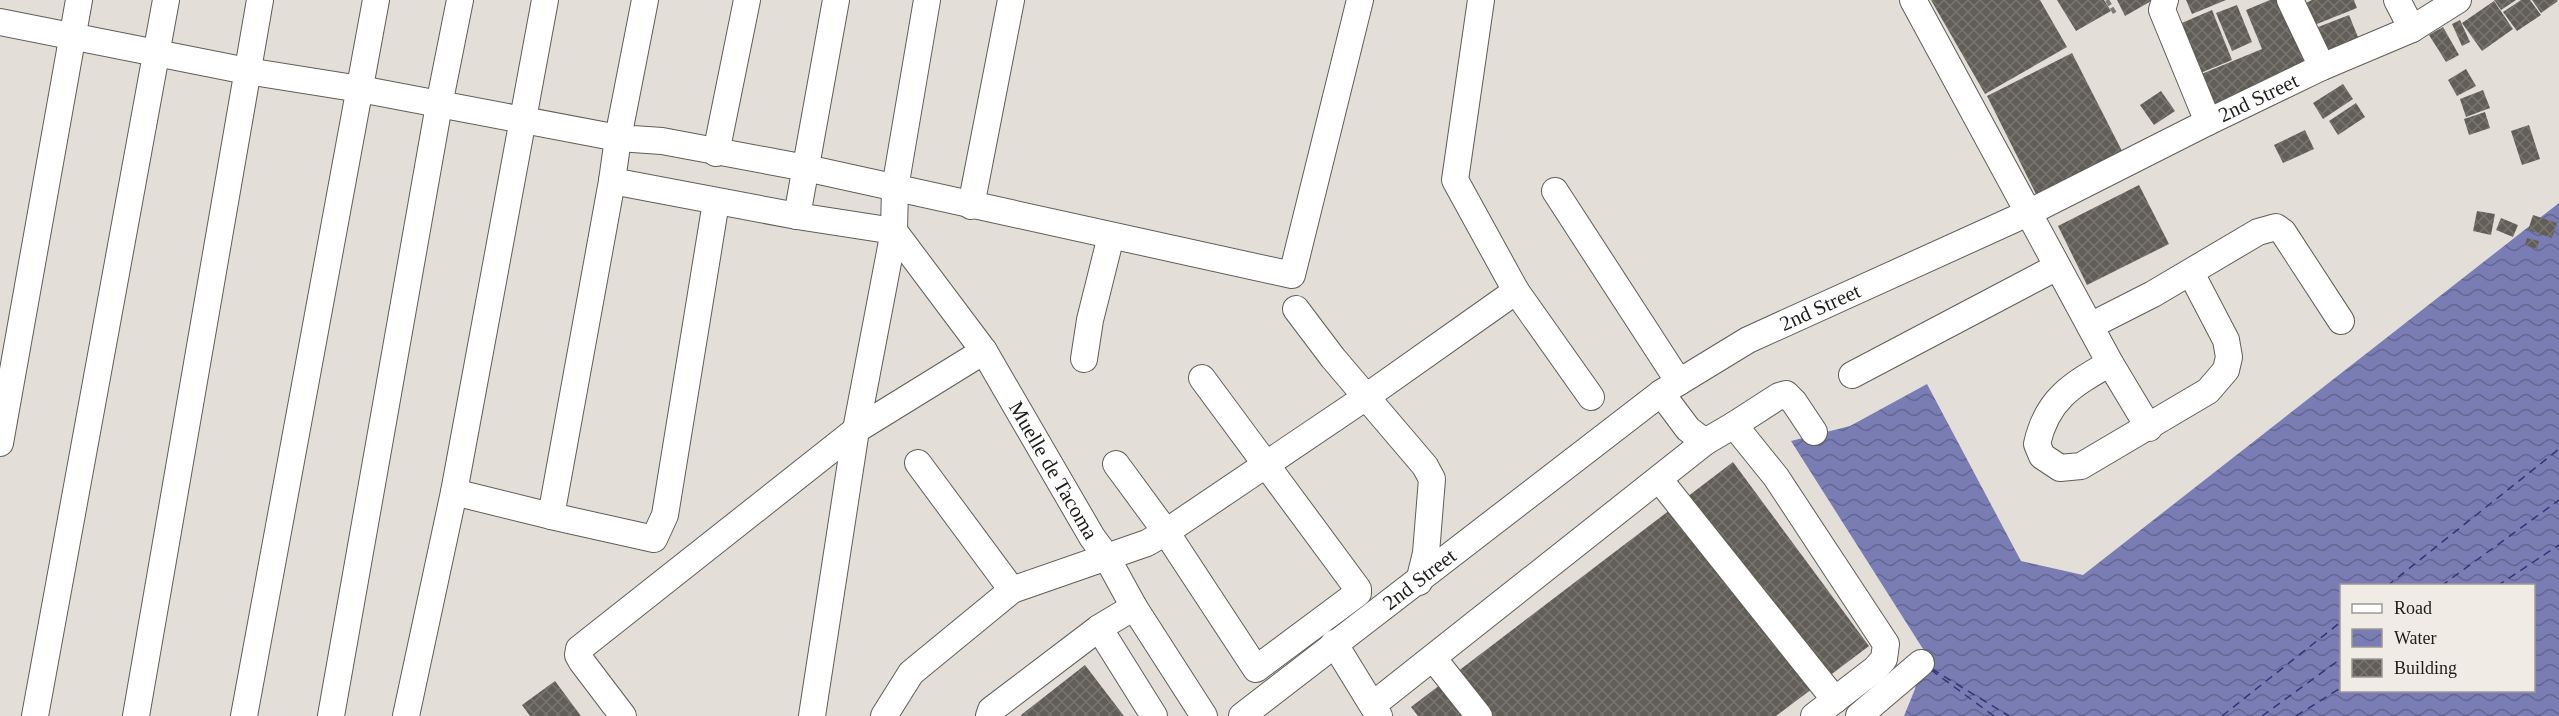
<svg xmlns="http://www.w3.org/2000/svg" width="2559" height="716" viewBox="0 0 2559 716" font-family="Georgia,serif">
  <defs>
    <pattern id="water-waves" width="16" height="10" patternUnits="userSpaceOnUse" patternTransform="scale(1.5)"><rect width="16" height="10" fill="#797db4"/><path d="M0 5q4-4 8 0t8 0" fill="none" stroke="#636692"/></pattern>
    <pattern id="building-cross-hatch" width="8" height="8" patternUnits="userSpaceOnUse" patternTransform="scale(1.5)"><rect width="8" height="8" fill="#615e57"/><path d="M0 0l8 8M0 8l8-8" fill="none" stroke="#787570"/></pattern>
  </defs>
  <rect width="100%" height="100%" fill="#e3dfd8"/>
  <path fill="url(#water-waves)" fill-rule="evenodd" d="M 2559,203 L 2559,716 L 1904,716 L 1915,689 L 1923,649 L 1791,441 L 1850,426 L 1927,384 L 2021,561 L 2083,575 ZM 2342,586 L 2534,586 L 2534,690 L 2342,690 Z"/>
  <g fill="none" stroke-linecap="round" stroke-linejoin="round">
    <path stroke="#343377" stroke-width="1.5" stroke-dasharray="8 6" stroke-linecap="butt" d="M 2387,586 L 2559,449
      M 2441,586 L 2559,500
      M 2497,586 L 2559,545
      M 1932,669 L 2009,716
      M 1931,670 L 1994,716
      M 2222,716 L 2342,621
      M 2262,716 L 2342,658
      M 2296,716 L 2342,687"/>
  </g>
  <path fill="url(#building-cross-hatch)" d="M 1931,0 L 2040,0 L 2067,47 L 1985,94 Z
    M 2057,0 L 2104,0 L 2111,11 L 2076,31 Z
    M 2117,0 L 2153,0 L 2125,16 Z
    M 2186,0 L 2226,0 L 2192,14 Z
    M 2270,0 L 2285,0 L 2311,63 L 2211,106 L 2199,75 L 2262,49 L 2246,10 Z
    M 2312,0 L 2354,0 L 2357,8 L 2312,26 L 2304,4 Z
    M 2494,0 L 2516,0 L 2501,10 Z
    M 2521,0 L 2530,0 L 2541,15 L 2517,31 L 2503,12 Z
    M 2532,0 L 2557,0 L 2558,1 L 2541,13 Z
    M 2494,1 L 2513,29 L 2482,51 L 2462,23 Z
    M 2237,5 L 2252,42 L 2232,51 L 2216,13 Z
    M 2212,10 L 2232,60 L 2198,74 L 2177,25 Z
    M 2349,15 L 2360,42 L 2324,56 L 2313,29 Z
    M 2460,20 L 2470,42 L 2462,46 L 2452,24 Z
    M 2443,27 L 2459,55 L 2446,62 L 2429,35 Z
    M 2072,53 L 2122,151 L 2036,194 L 1987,96 Z
    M 2466,69 L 2476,86 L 2457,96 L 2448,80 Z
    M 2343,84 L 2353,99 L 2323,119 L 2313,103 Z
    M 2483,90 L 2490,108 L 2466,117 L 2460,99 Z
    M 2161,91 L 2175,111 L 2154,125 L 2140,105 Z
    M 2356,103 L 2365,117 L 2338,135 L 2329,121 Z
    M 2485,112 L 2490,128 L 2469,135 L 2464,119 Z
    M 2529,125 L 2540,159 L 2522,165 L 2511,131 Z
    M 2305,130 L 2314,149 L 2283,163 L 2274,145 Z
    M 2139,185 L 2169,244 L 2087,285 L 2058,226 Z
    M 2477,211 L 2495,214 L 2491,235 L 2473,231 Z
    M 2533,215 L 2557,223 L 2552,238 L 2528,230 Z
    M 2501,218 L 2518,225 L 2513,237 L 2496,230 Z
    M 2527,238 L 2539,241 L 2537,249 L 2525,245 Z
    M 1733,462 L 1869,646 L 1776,716 L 1418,716 L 1411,707 Z
    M 1085,665 L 1124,716 L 1022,716 L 1021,715 Z
    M 555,681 L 581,716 L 530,716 L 522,705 Z"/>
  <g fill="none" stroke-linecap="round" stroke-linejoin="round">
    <g stroke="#615d57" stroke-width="28">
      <g id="minor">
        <path d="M 645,0 L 618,138 L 662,141 L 806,168 L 1292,275 L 1360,0"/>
        <path d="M 1913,0 L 2110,363 C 2072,385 2047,399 2037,444 L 2042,456 L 2060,468 L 2081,466 L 2208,391 L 2226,370 L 2229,357 L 2226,340 L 2191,273"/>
        <path d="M 2165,0 L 2162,10 L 2208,122"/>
        <path d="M 2290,0 L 2322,67"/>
        <path d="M 2397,0 L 2412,29"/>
        <path d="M 0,22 L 247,71 L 360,89 L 618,138 L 612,181 L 797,216 L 894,231"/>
        <path d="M 716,153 L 747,0"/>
        <path d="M 1555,191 L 1679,382"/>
        <path d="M 971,206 L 1011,0"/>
        <path d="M 797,216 L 836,0"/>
        <path id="s1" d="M 894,231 L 984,351 L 1092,537 L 1106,556 L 1134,607 L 1204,716"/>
        <path d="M 1516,291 L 1591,397"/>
        <path d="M 1296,309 L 1333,358 L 1425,466 L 1432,479 L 1426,553 L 1419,582"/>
        <path d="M 2090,326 L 2153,294 L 2258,232 L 2276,227 L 2283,232 L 2341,321"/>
        <path d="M 1084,359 L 1090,320 L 1111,236"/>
        <path d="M 2110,363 L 2149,428"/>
        <path d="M 1852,375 L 2057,267"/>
        <path d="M 1661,393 L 1688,429 L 1705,442 L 1734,425 L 1776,477 L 1886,644 L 1884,659 L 1875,669 L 1814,716"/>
        <path d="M 1734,425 L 1779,396 L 1786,394 L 1794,402 L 1814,432"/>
        <path d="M 0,443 L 79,0"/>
        <path d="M 918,463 L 1012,590"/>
        <path d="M 1116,464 L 1166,532 L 1256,669 L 1358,593 L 1358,589 L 1202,378"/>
        <path d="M 1659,479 L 1835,700"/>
        <path d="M 454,492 L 551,516 L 612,181"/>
        <path d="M 551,516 L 654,539 L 665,515 L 716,202"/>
        <path d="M 1099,628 L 1154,716"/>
        <path d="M 1334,643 L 1379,716"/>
        <path d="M 1433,658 L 1479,716"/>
        <path d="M 1374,704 L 1705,442"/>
        <path d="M 35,716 L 166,0"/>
        <path d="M 136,716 L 260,0"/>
        <path d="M 244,716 L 376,0"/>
        <path d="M 331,716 L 439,105 L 460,0"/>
        <path d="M 406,716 L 454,492 L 545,0"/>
        <path d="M 623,716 L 582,662 L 578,655 L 579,649 L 856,430 L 984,351"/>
        <path d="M 812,716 L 856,430 L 894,231 L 895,188 L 927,0"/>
        <path d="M 884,716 L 911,673 L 1012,590 L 1147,543 L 1166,532 L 1366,397 L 1516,291 L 1455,180 L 1481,0"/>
        <path d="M 989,716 L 991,710 L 1099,628 L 1134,607"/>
        <path id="s2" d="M 1242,716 L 1661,393 L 1748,340 L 2028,213 L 2208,122 L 2322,67 L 2412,29 L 2458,0"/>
        <path d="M 1859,716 L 1921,663"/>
      </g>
    </g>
    <path stroke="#7d7b76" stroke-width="4" stroke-dasharray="6 3" stroke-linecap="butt" d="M 2107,0 L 2116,15"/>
    <use href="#minor" stroke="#fff" stroke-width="26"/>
  </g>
  <g text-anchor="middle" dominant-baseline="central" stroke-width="6" stroke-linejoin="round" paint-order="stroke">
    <g font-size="21" fill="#1e1d1a" stroke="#f0ece5">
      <text stroke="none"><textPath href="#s2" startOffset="1196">2nd Street</textPath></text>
      <text stroke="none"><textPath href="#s2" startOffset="710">2nd Street</textPath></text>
      <text stroke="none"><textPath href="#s1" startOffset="288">Muelle de Tacoma</textPath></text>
      <text stroke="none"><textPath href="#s2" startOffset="224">2nd Street</textPath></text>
    </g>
  </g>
  <rect x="2340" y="584" width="195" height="108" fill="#f0ece5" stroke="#9c9994" stroke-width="1.5"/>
  <rect x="2352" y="604" width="30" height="9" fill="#ffffff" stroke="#9c9994" stroke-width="1.5"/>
  <text x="2394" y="614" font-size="18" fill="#1e1d1a">Road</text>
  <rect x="2352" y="629" width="30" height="18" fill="url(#water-waves)" stroke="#9c9994" stroke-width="1.5"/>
  <text x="2394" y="644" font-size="18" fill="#1e1d1a">Water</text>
  <rect x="2352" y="659" width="30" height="18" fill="url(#building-cross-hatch)" stroke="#9c9994" stroke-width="1.5"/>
  <text x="2394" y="674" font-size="18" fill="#1e1d1a">Building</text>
</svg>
